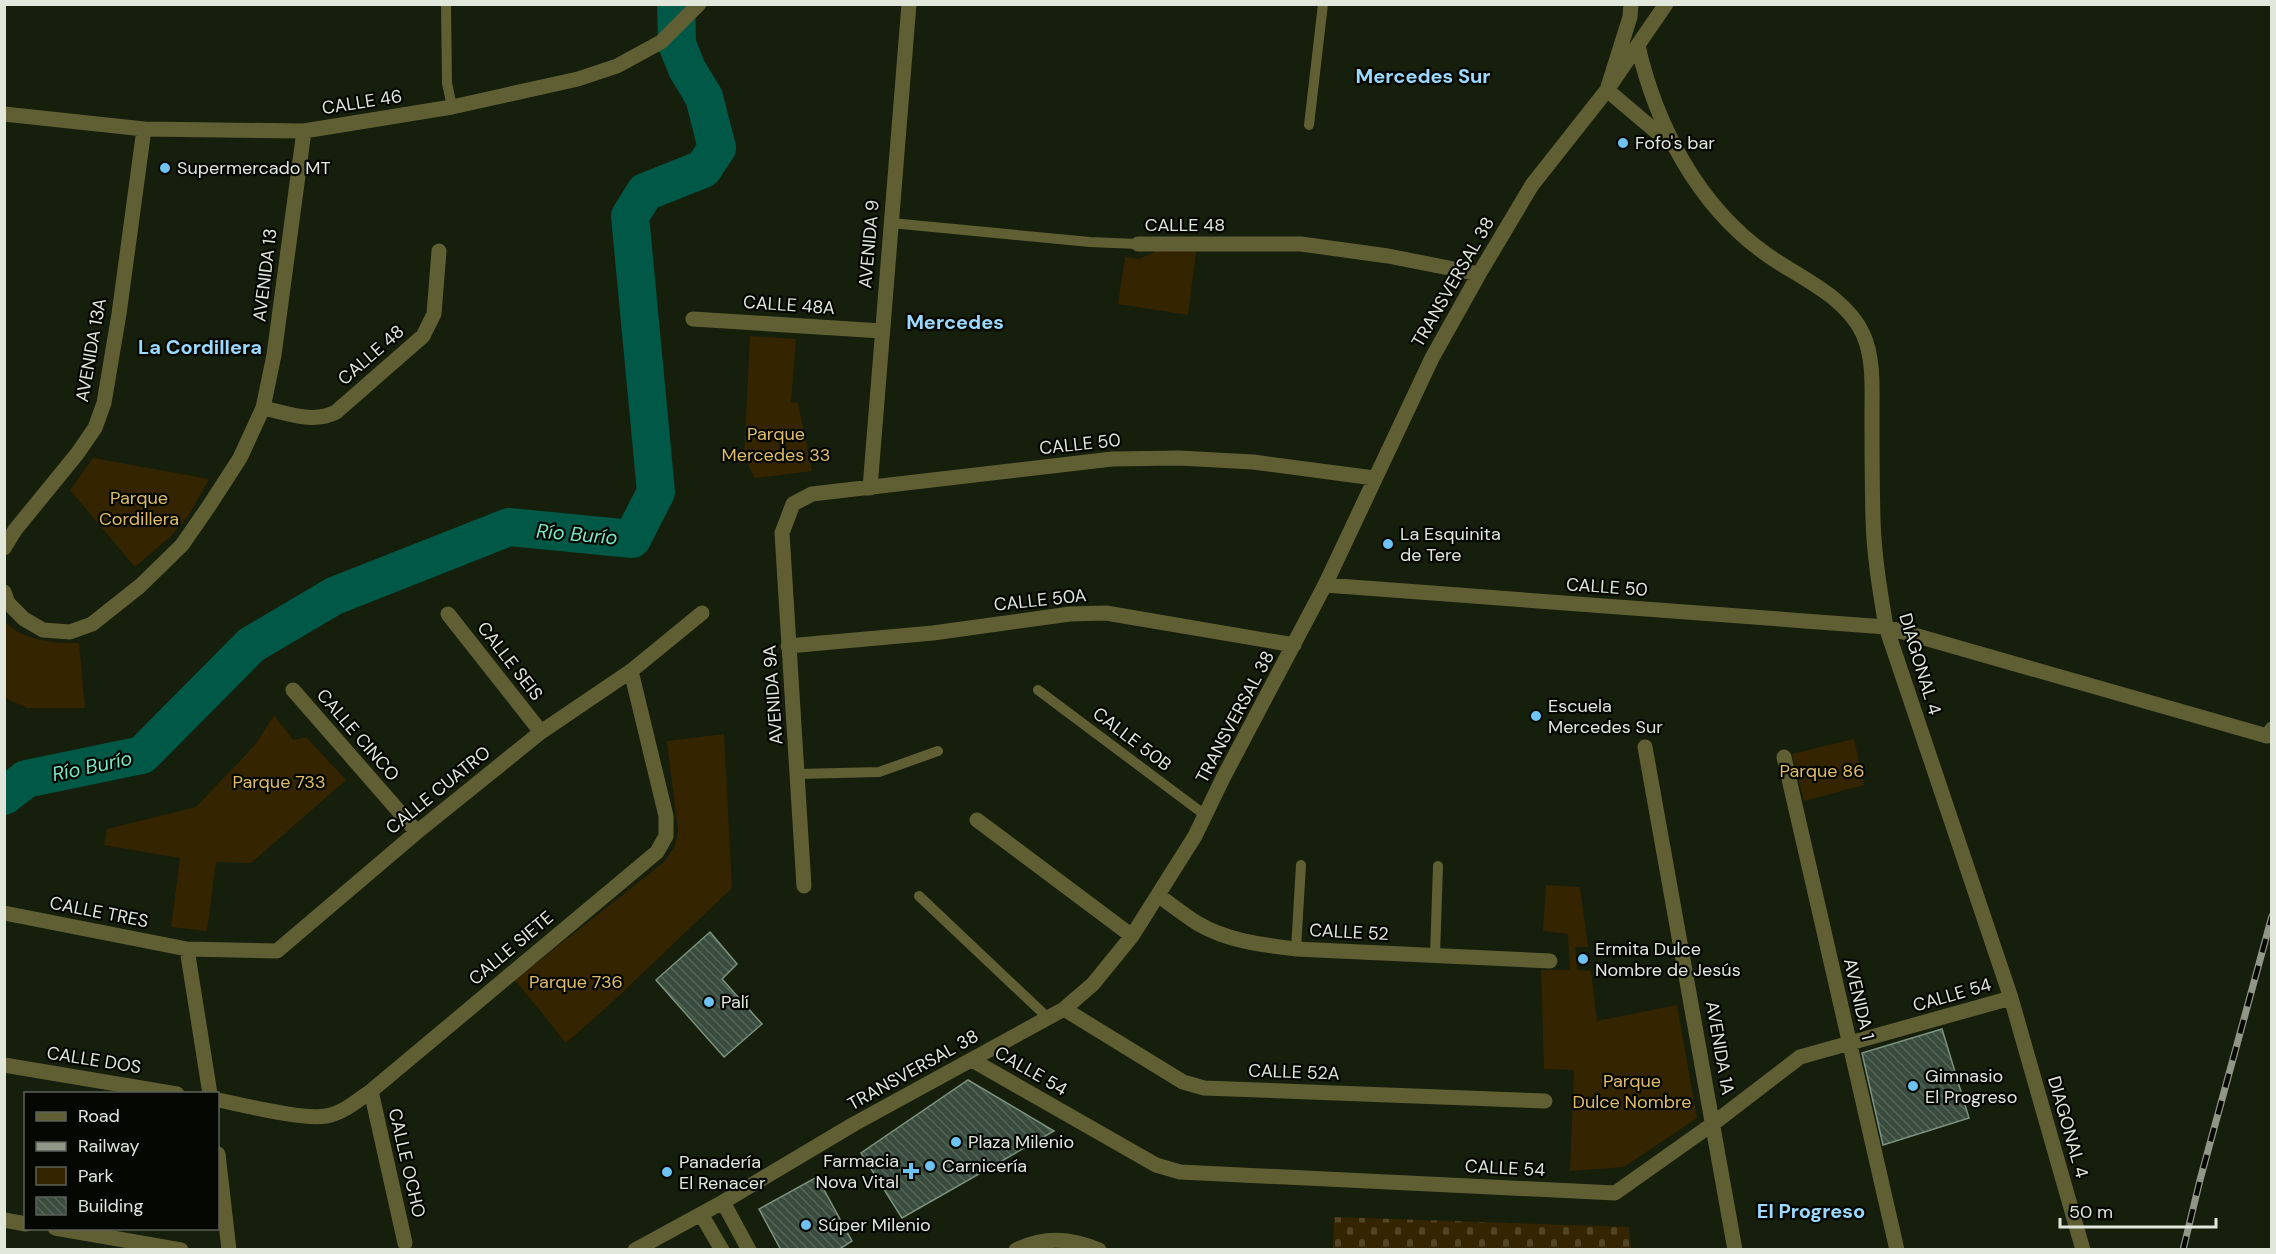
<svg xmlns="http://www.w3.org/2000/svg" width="2276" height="1254" viewBox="0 0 2276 1254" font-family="'DM Sans',sans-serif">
  <defs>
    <pattern id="cemetery-stones" width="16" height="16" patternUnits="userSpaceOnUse" patternTransform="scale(1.5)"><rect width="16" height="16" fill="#342500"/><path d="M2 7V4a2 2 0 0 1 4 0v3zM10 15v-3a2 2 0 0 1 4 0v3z" fill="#514525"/></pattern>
    <pattern id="building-back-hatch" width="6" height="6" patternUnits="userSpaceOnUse" patternTransform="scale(1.5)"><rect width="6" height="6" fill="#394c3d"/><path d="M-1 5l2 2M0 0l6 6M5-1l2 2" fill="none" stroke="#556658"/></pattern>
  </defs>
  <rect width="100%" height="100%" fill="#161e0c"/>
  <path fill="url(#cemetery-stones)" d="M 1334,1217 L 1629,1227 L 1631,1249 L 1333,1249 Z"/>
  <path fill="#342500" d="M 1172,244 L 1197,244 L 1188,315 L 1118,304 L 1125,257 L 1139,259 Z
    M 750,336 L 796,339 L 791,402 L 798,403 L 812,471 L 755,478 L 744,457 Z
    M 93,458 L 209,479 L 189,515 L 171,536 L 135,567 L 70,490 Z
    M 4,621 C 23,641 54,643 79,643 L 85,708 L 27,708 L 5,698 Z
    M 274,715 L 293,740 L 306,737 L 346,780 L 251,863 L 216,862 L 207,931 L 171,927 L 180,858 L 104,845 L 107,829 L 196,807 L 255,745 Z
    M 724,734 L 732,888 L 608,1006 L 566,1043 L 515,980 L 664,862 L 675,846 L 678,831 L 667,741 Z
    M 1854,739 L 1864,785 L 1804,801 L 1792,754 Z
    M 1546,885 L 1580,887 L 1588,947 L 1575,947 L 1577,970 L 1591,971 L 1597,1021 L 1677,1005 L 1697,1118 L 1624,1167 L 1570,1171 L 1574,1070 L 1544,1069 L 1541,970 L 1570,970 L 1568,934 L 1543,931 Z"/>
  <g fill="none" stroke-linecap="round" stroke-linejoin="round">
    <path stroke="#005846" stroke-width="38" d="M 4,796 L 26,779 L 142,755 L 251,645 L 334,596 L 509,527 L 632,539 L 656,492 L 630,216 L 645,192 L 703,169 L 717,148 L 704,97 L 687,69 L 677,44 L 676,4"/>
  </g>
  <path fill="url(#building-back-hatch)" stroke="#7d9281" stroke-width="1.5" d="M 710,932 L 737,964 L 722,979 L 762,1024 L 724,1057 L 656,980 Z
    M 1942,1029 L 1969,1118 L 1883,1145 L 1862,1053 Z
    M 968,1080 L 1054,1131 L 902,1218 L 861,1153 Z
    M 817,1177 L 852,1241 L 838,1250 L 781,1250 L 759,1209 Z"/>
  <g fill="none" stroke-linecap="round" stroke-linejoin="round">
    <path stroke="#605f34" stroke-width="10" d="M 446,4 L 447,83 L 452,107
      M 1309,125 L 1323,4
      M 891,223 L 1090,242 L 1138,244
      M 1038,690 L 1205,815
      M 798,774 L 879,772 L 938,751
      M 919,896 L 1048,1018
      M 1296,949 L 1301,865
      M 1435,955 L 1438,866"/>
    <path stroke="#605f34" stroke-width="15" d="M 1631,4 L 1630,17 L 1607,90 L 1672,145
      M 1638,46 C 1656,125 1698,206 1766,254 C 1798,277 1846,296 1863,334 C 1874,358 1872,389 1872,414 C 1872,449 1872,484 1873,519 C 1874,556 1880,591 1886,627 L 2011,998 L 2083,1250
      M 4,114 L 144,129 L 304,131 L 452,107 L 578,79 L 617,66 L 661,42 L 699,4
      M 1138,244 L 1301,244 L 1388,256 L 1479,274
      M 693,319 L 882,331
      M 263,408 C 288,413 313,424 336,412 L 423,336 L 434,314 L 439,251
      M 870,488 L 909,4
      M 4,548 L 15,530 L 77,454 L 95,428 L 104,403 L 119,314 L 144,129
      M 1325,585 L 1886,627 L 2267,736 L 2272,729
      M 4,592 L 8,603 L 24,619 L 43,630 L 70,632 L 92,624 L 140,586 L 182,545 L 209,506 L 240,458 L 263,408 L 274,355 L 304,131
      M 448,614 L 541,732
      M 788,646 L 933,633 L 1070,614 L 1106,613 L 1294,645
      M 293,690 L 417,832
      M 1645,747 L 1735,1250
      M 1784,757 L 1897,1250
      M 977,820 L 1132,936
      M 804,886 L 782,533 L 793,504 L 812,494 L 1112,459 L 1179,458 L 1253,462 L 1374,478
      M 1159,896 C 1172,905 1184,915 1197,923 C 1227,941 1262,945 1296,949 L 1550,961
      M 4,913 L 187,949 L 277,951 L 417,832 L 541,732 L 631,671 L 702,613
      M 187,949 L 210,1094
      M 1064,1009 L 1183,1082 L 1204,1088 L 1545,1101
      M 972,1060 L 1156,1165 L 1180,1172 L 1615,1193 L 1714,1123 L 1800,1057 L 2011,998
      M 4,1065 L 177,1094
      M 371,1091 L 405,1243
      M 218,1100 C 243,1105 303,1120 326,1116 C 343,1113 357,1101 371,1091 L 657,852 L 666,836 L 666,816 L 631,671
      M 218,1154 L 229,1250
      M 723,1202 L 749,1250
      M 701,1214 L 722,1250
      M 4,1220 L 26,1224
      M 55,1228 L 181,1250
      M 635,1250 L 723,1202 L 854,1124 L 1064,1009 L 1093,984 L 1132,936 L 1195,836 L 1223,778 L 1325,585 L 1432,358 L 1479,274 L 1532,185 L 1607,90 L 1666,4
      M 1016,1250 C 1045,1236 1070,1238 1099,1250"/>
    <g stroke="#909688" stroke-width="7">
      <path id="rail" d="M 2183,1250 L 2200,1180 L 2272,916"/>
    </g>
    <use href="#rail" stroke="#040702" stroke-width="4.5" stroke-dasharray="14" stroke-linecap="butt"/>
  </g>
  <g fill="#6fc2f4" stroke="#040702" stroke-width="2">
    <circle cx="1623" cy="143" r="6"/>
    <circle cx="165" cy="168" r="6"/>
    <circle cx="1388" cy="544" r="6"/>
    <circle cx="1536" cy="716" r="6"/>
    <circle cx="1583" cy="959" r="6"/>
    <circle cx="709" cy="1002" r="6"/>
    <circle cx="1913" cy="1086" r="6"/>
    <circle cx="956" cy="1142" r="6"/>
    <circle cx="930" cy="1166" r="6"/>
    <path d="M908 1162h6v6h6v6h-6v6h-6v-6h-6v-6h6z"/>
    <circle cx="667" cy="1172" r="6"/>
    <circle cx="806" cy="1225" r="6"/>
  </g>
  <g text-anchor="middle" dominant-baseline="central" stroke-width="4.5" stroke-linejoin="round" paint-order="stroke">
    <g font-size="18" fill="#e1e7db" stroke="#040702">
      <text transform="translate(362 102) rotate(-9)">CALLE 46</text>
      <text x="1185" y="225">CALLE 48</text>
      <text transform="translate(869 244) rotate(-85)">AVENIDA 9</text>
      <text transform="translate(265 275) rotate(-83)">AVENIDA 13</text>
      <text transform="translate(1453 282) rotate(-60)">TRANSVERSAL 38</text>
      <text transform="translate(789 305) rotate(4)">CALLE 48A</text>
      <text transform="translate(91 350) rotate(-80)">AVENIDA 13A</text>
      <text transform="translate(371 355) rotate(-41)">CALLE 48</text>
      <text transform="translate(1080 444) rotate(-6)">CALLE 50</text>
      <text transform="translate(1607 587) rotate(4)">CALLE 50</text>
      <text transform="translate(1040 600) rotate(-6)">CALLE 50A</text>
      <text transform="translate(510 661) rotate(52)">CALLE SEIS</text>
      <text transform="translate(1920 664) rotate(73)">DIAGONAL 4</text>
      <text transform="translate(773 695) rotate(-94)">AVENIDA 9A</text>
      <text transform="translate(1235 717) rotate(-62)">TRANSVERSAL 38</text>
      <text transform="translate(358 735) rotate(49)">CALLE CINCO</text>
      <text transform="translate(1132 739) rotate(37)">CALLE 50B</text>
      <text transform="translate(438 790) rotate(-39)">CALLE CUATRO</text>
      <text transform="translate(99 912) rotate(11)">CALLE TRES</text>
      <text transform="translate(1349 932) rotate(3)">CALLE 52</text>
      <text transform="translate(511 948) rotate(-40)">CALLE SIETE</text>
      <text transform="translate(1952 995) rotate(-16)">CALLE 54</text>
      <text transform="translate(1859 999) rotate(77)">AVENIDA 1</text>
      <text transform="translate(1720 1048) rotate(80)">AVENIDA 1A</text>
      <text transform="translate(94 1060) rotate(9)">CALLE DOS</text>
      <text transform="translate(913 1070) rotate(-29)">TRANSVERSAL 38</text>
      <text transform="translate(1031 1071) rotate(30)">CALLE 54</text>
      <text transform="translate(1294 1072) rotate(2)">CALLE 52A</text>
      <text transform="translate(2068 1127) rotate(74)">DIAGONAL 4</text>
      <text transform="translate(407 1163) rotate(77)">CALLE OCHO</text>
      <text transform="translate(1505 1168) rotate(3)">CALLE 54</text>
    </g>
    <g font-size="18" fill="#e1e7db" stroke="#040702" text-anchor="start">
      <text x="1635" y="143">Fofo's bar</text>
      <text x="177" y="168">Supermercado MT</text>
      <text x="1400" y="534">La Esquinita<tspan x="1400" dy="21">de Tere</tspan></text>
      <text x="1548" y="706">Escuela<tspan x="1548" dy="21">Mercedes Sur</tspan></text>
      <text x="1595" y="949">Ermita Dulce<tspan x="1595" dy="21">Nombre de Jesús</tspan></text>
      <text x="721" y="1002">Palí</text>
      <text x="1925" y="1076">Gimnasio<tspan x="1925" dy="21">El Progreso</tspan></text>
      <text x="968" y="1142">Plaza Milenio</text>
      <text x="899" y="1161" text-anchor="end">Farmacia<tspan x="899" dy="21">Nova Vital</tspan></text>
      <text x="679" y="1162">Panadería<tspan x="679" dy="21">El Renacer</tspan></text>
      <text x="942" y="1166">Carnicería</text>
      <text x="818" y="1225">Súper Milenio</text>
    </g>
    <g font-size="18" fill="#e0bc6a" stroke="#040702">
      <text x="776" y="434">Parque<tspan x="776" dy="21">Mercedes 33</tspan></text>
      <text x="139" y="498">Parque<tspan x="139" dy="21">Cordillera</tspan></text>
      <text x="1822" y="771">Parque 86</text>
      <text x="279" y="782">Parque 733</text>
      <text x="576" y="982">Parque 736</text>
      <text x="1632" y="1081">Parque<tspan x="1632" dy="21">Dulce Nombre</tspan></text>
    </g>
    <g font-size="20" font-weight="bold" fill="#9dd9fe" stroke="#040702">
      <text x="1423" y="76">Mercedes Sur</text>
      <text x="955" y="322">Mercedes</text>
      <text x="200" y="347">La Cordillera</text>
      <text x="1811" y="1211">El Progreso</text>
    </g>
    <g font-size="20" font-style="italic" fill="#7be6c7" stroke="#040702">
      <text transform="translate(577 534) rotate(5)">Río Burío</text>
      <text transform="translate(92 766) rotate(-12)">Río Burío</text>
    </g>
  </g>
  <rect width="2276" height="1254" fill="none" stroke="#e1e7db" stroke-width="12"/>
  <rect x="24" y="1092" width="195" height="138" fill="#040702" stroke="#5c6159" stroke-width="1.5"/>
  <rect x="36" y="1112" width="30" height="9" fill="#605f34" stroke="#5c6159" stroke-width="1.5"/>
  <text x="78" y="1122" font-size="18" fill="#e1e7db">Road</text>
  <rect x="36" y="1142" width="30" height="9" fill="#909688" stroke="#5c6159" stroke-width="1.5"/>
  <text x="78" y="1152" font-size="18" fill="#e1e7db">Railway</text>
  <rect x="36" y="1167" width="30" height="18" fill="#342500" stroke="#5c6159" stroke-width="1.5"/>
  <text x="78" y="1182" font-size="18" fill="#e1e7db">Park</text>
  <rect x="36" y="1197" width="30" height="18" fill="url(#building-back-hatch)" stroke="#5c6159" stroke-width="1.5"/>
  <text x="78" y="1212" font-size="18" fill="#e1e7db">Building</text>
  <path d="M2060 1218v9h156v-9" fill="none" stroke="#e1e7db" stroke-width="3"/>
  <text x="2069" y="1218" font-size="18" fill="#e1e7db" stroke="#040702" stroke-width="4.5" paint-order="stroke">50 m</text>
</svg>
